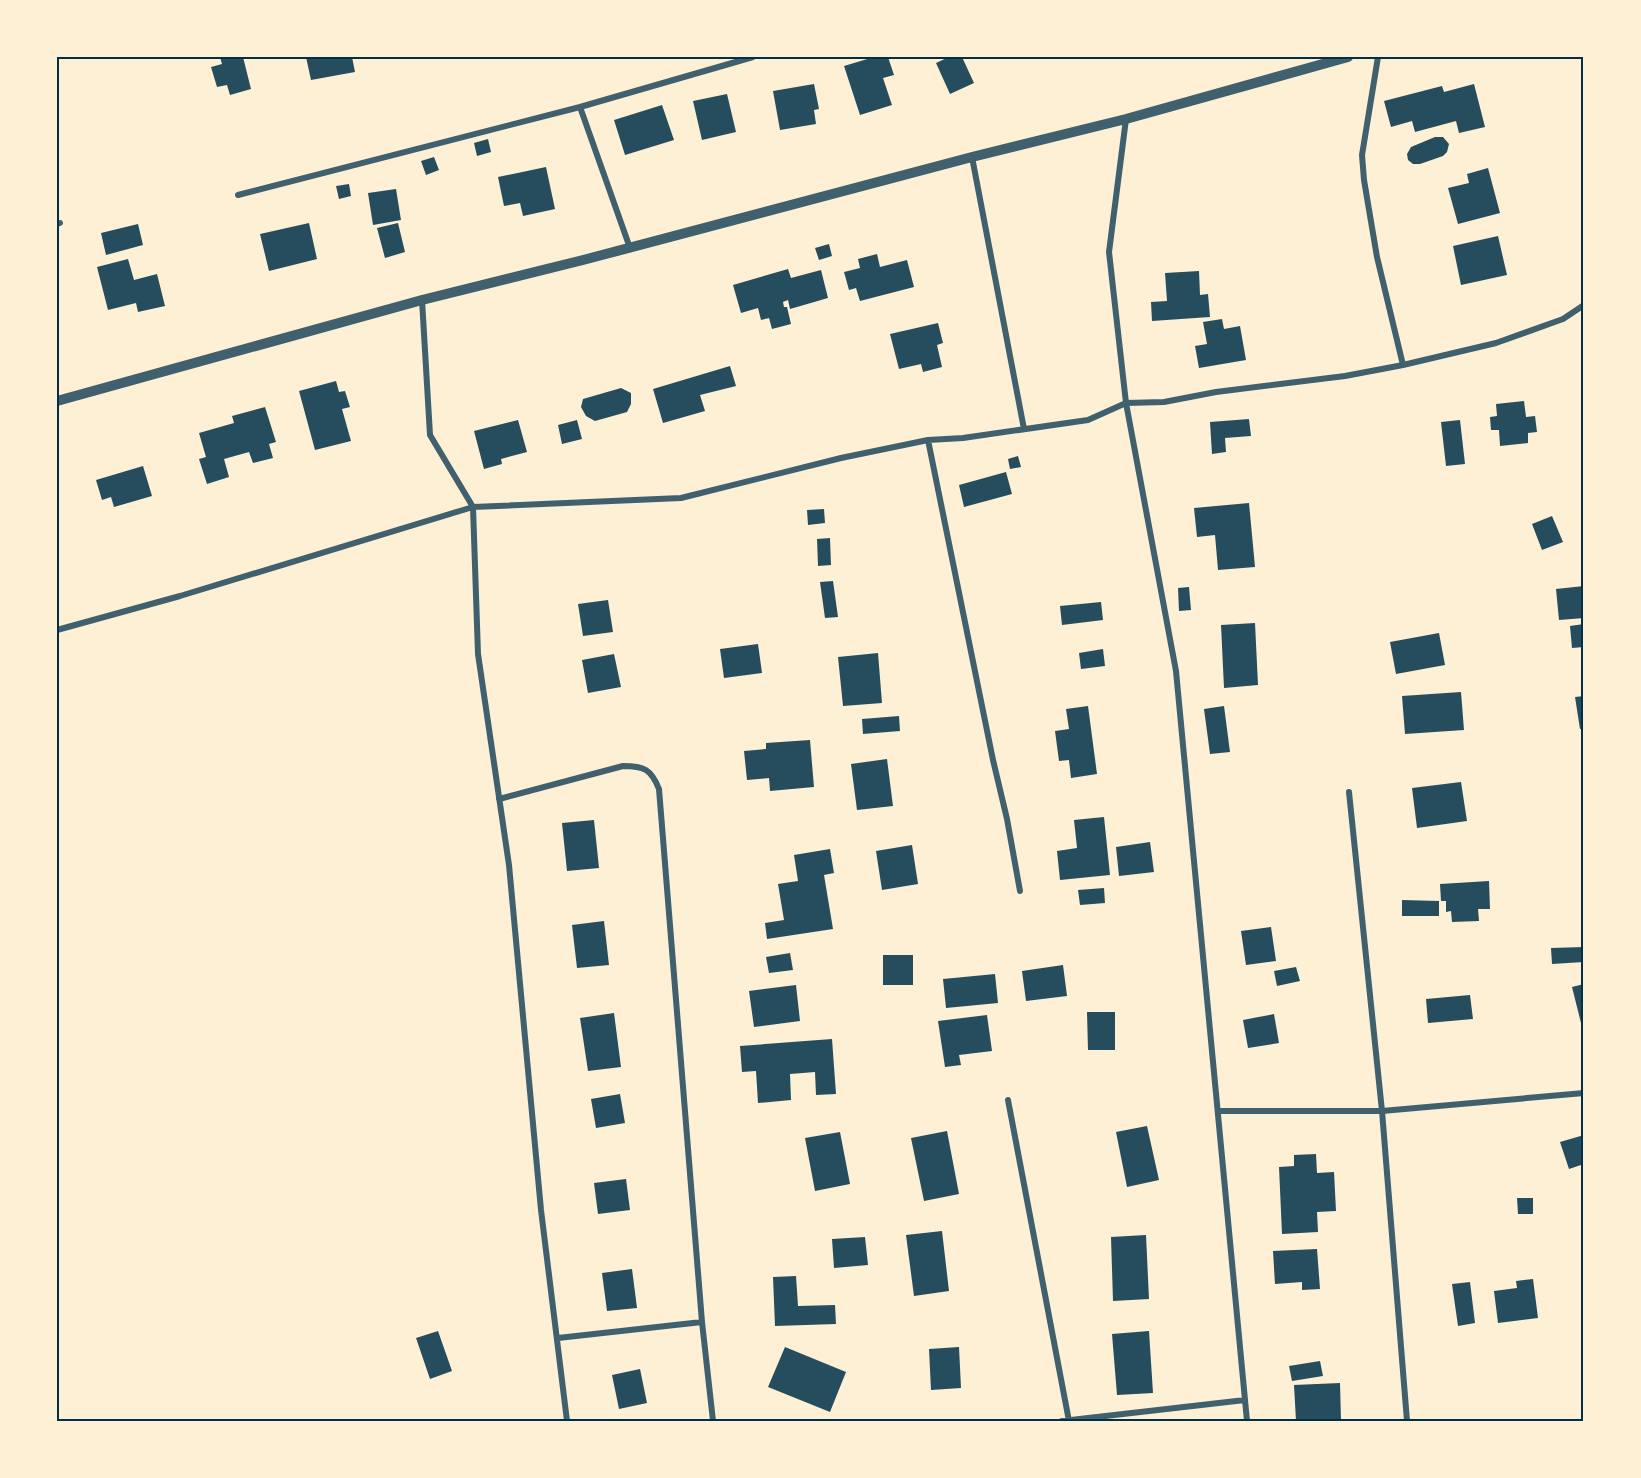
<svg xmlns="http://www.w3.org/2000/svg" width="1641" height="1478" viewBox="0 0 1641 1478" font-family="'Space Grotesk',sans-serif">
  <rect width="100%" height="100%" fill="#fdf0d5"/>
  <path fill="#264d5e" d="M 220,57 L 243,57 L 251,89 L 230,95 L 227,85 L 217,87 L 211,67 L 222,64 Z
    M 306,57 L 352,57 L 355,72 L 311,80 Z
    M 874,57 L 888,57 L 894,75 L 883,78 L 892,105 L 860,115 L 844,66 Z
    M 949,57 L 962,57 L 974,83 L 950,94 L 936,63 Z
    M 814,84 L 819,109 L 814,110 L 816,124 L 780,130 L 773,91 Z
    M 1474,84 L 1485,127 L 1459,133 L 1456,121 L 1415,132 L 1412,121 L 1391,127 L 1384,101 L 1442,86 L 1444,92 Z
    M 727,94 L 736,132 L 702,140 L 693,101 Z
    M 662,105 L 674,140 L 625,155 L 614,120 Z
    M 1435,137 L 1443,137 L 1449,144 L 1447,152 L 1443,156 L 1420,164 L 1413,164 L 1408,160 L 1407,154 L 1411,147 Z
    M 488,139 L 491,152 L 477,156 L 474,143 Z
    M 434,157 L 439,170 L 426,175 L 421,161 Z
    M 546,167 L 555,209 L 523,216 L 520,203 L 504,206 L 498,177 Z
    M 1488,168 L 1500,213 L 1458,224 L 1448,188 L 1469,183 L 1467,174 Z
    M 349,184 L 351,196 L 339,199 L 336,186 Z
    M 396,189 L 401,220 L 373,225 L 368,193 Z
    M 309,223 L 317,259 L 269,271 L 260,234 Z
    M 398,223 L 405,252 L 385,258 L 377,228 Z
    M 138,224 L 143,245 L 106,255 L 101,233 Z
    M 1498,236 L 1507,275 L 1461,285 L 1453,246 Z
    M 829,244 L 832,256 L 819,260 L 815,248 Z
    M 877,254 L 880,267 L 907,260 L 914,287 L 860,301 L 856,288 L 849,290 L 844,272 L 860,268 L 858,259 Z
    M 128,259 L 134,280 L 157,274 L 165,306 L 138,312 L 136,303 L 108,310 L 97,267 Z
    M 788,269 L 791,278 L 821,270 L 828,298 L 790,309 L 788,300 L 783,302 L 784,307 L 787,307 L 791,324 L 772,329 L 769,318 L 761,320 L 758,308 L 741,313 L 733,285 Z
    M 1199,271 L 1200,295 L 1208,294 L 1210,317 L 1152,321 L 1151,302 L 1167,301 L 1165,273 Z
    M 1222,319 L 1224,329 L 1240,326 L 1246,360 L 1199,368 L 1195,346 L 1207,344 L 1203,322 Z
    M 938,323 L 943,343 L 937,345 L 942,367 L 923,372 L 921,364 L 899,369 L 890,334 Z
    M 730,366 L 736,386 L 700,395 L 705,411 L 663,423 L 653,389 Z
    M 336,381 L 339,392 L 345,391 L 350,407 L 342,409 L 351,441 L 315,450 L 299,391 Z
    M 621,388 L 631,393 L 631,404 L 627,412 L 595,421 L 586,416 L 581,407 L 583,399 Z
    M 1524,401 L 1526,417 L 1535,416 L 1537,432 L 1528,433 L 1528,443 L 1500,446 L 1499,430 L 1491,430 L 1490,417 L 1497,416 L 1496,404 Z
    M 265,407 L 276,442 L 269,444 L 273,458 L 253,463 L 249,452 L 224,459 L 229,477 L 207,484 L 199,459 L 206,457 L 199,433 L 234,423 L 232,416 Z
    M 1249,419 L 1251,436 L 1225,438 L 1226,452 L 1212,454 L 1210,422 Z
    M 518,420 L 527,452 L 501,459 L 502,464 L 484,469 L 474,431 Z
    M 577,420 L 582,439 L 562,444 L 558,425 Z
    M 1460,420 L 1465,464 L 1446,466 L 1441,422 Z
    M 1018,456 L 1021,467 L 1010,469 L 1008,459 Z
    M 143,466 L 152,496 L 114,507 L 111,497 L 102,500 L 96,480 Z
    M 1006,472 L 1012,494 L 964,507 L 959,485 Z
    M 1249,503 L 1255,567 L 1218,570 L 1215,535 L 1197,537 L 1194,508 Z
    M 824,509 L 825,523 L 808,525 L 807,510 Z
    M 1552,516 L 1563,542 L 1542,550 L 1532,524 Z
    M 830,538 L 831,565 L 818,566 L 817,539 Z
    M 833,581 L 838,617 L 825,618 L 820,582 Z
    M 1584,586 L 1584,618 L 1559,620 L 1556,589 Z
    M 1189,587 L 1191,610 L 1179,611 L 1178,588 Z
    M 608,600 L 613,632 L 583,636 L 578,604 Z
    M 1101,602 L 1103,620 L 1062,625 L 1060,606 Z
    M 1255,623 L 1258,685 L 1224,688 L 1221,625 Z
    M 1584,624 L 1584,647 L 1572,648 L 1570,626 Z
    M 1439,633 L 1445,665 L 1396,674 L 1390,642 Z
    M 758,644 L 762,673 L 724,678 L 720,649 Z
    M 1103,649 L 1105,666 L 1081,669 L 1079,653 Z
    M 878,653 L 882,703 L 843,706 L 838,657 Z
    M 614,654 L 621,687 L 588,693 L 582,660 Z
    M 1461,692 L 1464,730 L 1405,734 L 1402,696 Z
    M 1584,696 L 1584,729 L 1580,729 L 1575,697 Z
    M 1088,706 L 1097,774 L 1071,778 L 1069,760 L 1059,761 L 1055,731 L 1069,729 L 1066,709 Z
    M 1224,706 L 1230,752 L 1210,754 L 1204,709 Z
    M 899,716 L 900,731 L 863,734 L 862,719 Z
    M 810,740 L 814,787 L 770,791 L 769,778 L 747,780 L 744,751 L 766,749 L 766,743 Z
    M 887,759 L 893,806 L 857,810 L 851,764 Z
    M 1461,782 L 1467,821 L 1417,828 L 1412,788 Z
    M 1104,817 L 1110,875 L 1060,880 L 1057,851 L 1077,848 L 1074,820 Z
    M 594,820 L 599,868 L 567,871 L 562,823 Z
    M 1150,842 L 1154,872 L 1119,876 L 1116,847 Z
    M 912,845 L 918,884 L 882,890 L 876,851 Z
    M 830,849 L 834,873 L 824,875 L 833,929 L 767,939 L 765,923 L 784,920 L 778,884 L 798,881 L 794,855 Z
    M 1489,881 L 1490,909 L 1478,909 L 1479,921 L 1452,922 L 1451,911 L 1446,912 L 1446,901 L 1441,901 L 1440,884 Z
    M 1104,888 L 1105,903 L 1080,905 L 1078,890 Z
    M 1402,900 L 1439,901 L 1439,916 L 1402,916 Z
    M 604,921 L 609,965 L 577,968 L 572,925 Z
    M 1271,927 L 1276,961 L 1246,965 L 1241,931 Z
    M 1584,947 L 1584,962 L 1552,964 L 1551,948 Z
    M 790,953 L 793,970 L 769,973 L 766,957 Z
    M 883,955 L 913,955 L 913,985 L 883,985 Z
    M 1063,965 L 1067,996 L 1026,1001 L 1022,971 Z
    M 1296,967 L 1300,981 L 1277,986 L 1274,971 Z
    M 995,974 L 998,1003 L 946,1008 L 943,979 Z
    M 1584,984 L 1584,1031 L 1583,1031 L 1572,987 Z
    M 796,985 L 800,1021 L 754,1027 L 749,991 Z
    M 1470,995 L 1473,1019 L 1428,1023 L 1426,999 Z
    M 1087,1012 L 1115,1012 L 1115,1050 L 1088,1050 Z
    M 614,1013 L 621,1067 L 588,1071 L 580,1018 Z
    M 1274,1014 L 1279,1043 L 1248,1048 L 1243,1020 Z
    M 987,1015 L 992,1051 L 959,1055 L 961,1065 L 945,1067 L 938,1021 Z
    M 832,1039 L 836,1094 L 816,1095 L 815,1072 L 790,1074 L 791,1100 L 758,1103 L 756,1071 L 742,1072 L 740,1046 Z
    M 620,1094 L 625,1123 L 596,1128 L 591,1099 Z
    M 1147,1126 L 1159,1180 L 1127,1187 L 1116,1132 Z
    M 947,1131 L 959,1194 L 924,1201 L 911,1138 Z
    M 840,1132 L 850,1184 L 815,1191 L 805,1138 Z
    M 1584,1135 L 1584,1164 L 1569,1169 L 1560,1142 Z
    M 1316,1154 L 1317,1173 L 1334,1172 L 1336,1211 L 1317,1212 L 1318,1232 L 1282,1234 L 1279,1167 L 1294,1166 L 1294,1155 Z
    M 626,1179 L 630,1210 L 598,1214 L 594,1183 Z
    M 1517,1198 L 1533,1198 L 1533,1214 L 1518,1214 Z
    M 942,1231 L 949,1291 L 914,1296 L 906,1235 Z
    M 1146,1235 L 1149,1299 L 1113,1301 L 1111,1237 Z
    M 865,1237 L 868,1265 L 834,1268 L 832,1239 Z
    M 1317,1249 L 1320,1289 L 1302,1290 L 1302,1282 L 1275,1284 L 1273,1251 Z
    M 632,1269 L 637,1308 L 607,1311 L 602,1273 Z
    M 796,1276 L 798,1306 L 835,1305 L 836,1324 L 775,1326 L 773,1277 Z
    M 1533,1279 L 1538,1318 L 1498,1323 L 1494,1291 L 1517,1288 L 1516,1281 Z
    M 1470,1282 L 1475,1323 L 1458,1326 L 1452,1284 Z
    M 438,1331 L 452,1371 L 430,1379 L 416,1338 Z
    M 1149,1331 L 1153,1393 L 1117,1395 L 1112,1334 Z
    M 785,1347 L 846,1372 L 830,1412 L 768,1387 Z
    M 959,1347 L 961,1388 L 931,1390 L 929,1349 Z
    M 1320,1361 L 1323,1376 L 1292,1381 L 1289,1366 Z
    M 640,1369 L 647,1403 L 619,1409 L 612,1375 Z
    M 1340,1383 L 1341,1421 L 1296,1421 L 1294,1385 Z"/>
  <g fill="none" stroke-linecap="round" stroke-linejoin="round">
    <path stroke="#3f606c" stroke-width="6" d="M 1378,57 L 1362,155 L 1364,180 L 1377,257 L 1403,365
      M 580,107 L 630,248
      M 1126,119 L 1109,252 L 1126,403 L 1176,671 L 1247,1421
      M 972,157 L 1024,429
      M 238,195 L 580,107 L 753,57
      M 57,224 L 60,223
      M 422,300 L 430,435 L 473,507 L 478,654 L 509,865 L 541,1210 L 567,1421
      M 928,440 L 993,760 L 1007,819 L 1020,891
      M 57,630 L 180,596 L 473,507 L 681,498 L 841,458 L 928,440 L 963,438 L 1088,420 L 1126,403 L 1164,402 L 1216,392 L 1345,376 L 1403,365 L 1496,343 L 1563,319 L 1584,305
      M 1349,792 L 1382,1111 L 1407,1421
      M 499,799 L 623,766 C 644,766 651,769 659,789 L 702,1322 L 558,1338
      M 1008,1100 L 1069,1421
      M 1218,1111 L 1382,1111 L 1584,1093
      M 702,1322 L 713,1421
      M 1062,1421 L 1245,1400"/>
    <path stroke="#3f606c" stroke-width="10" d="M 57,401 L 422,300 L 583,260 L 972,157 L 1126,119 L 1348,57"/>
  </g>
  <rect width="1641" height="1478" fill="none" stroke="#fdf0d5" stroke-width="117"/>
  <rect x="58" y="58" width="1524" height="1362" fill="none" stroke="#003049" stroke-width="2"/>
</svg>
